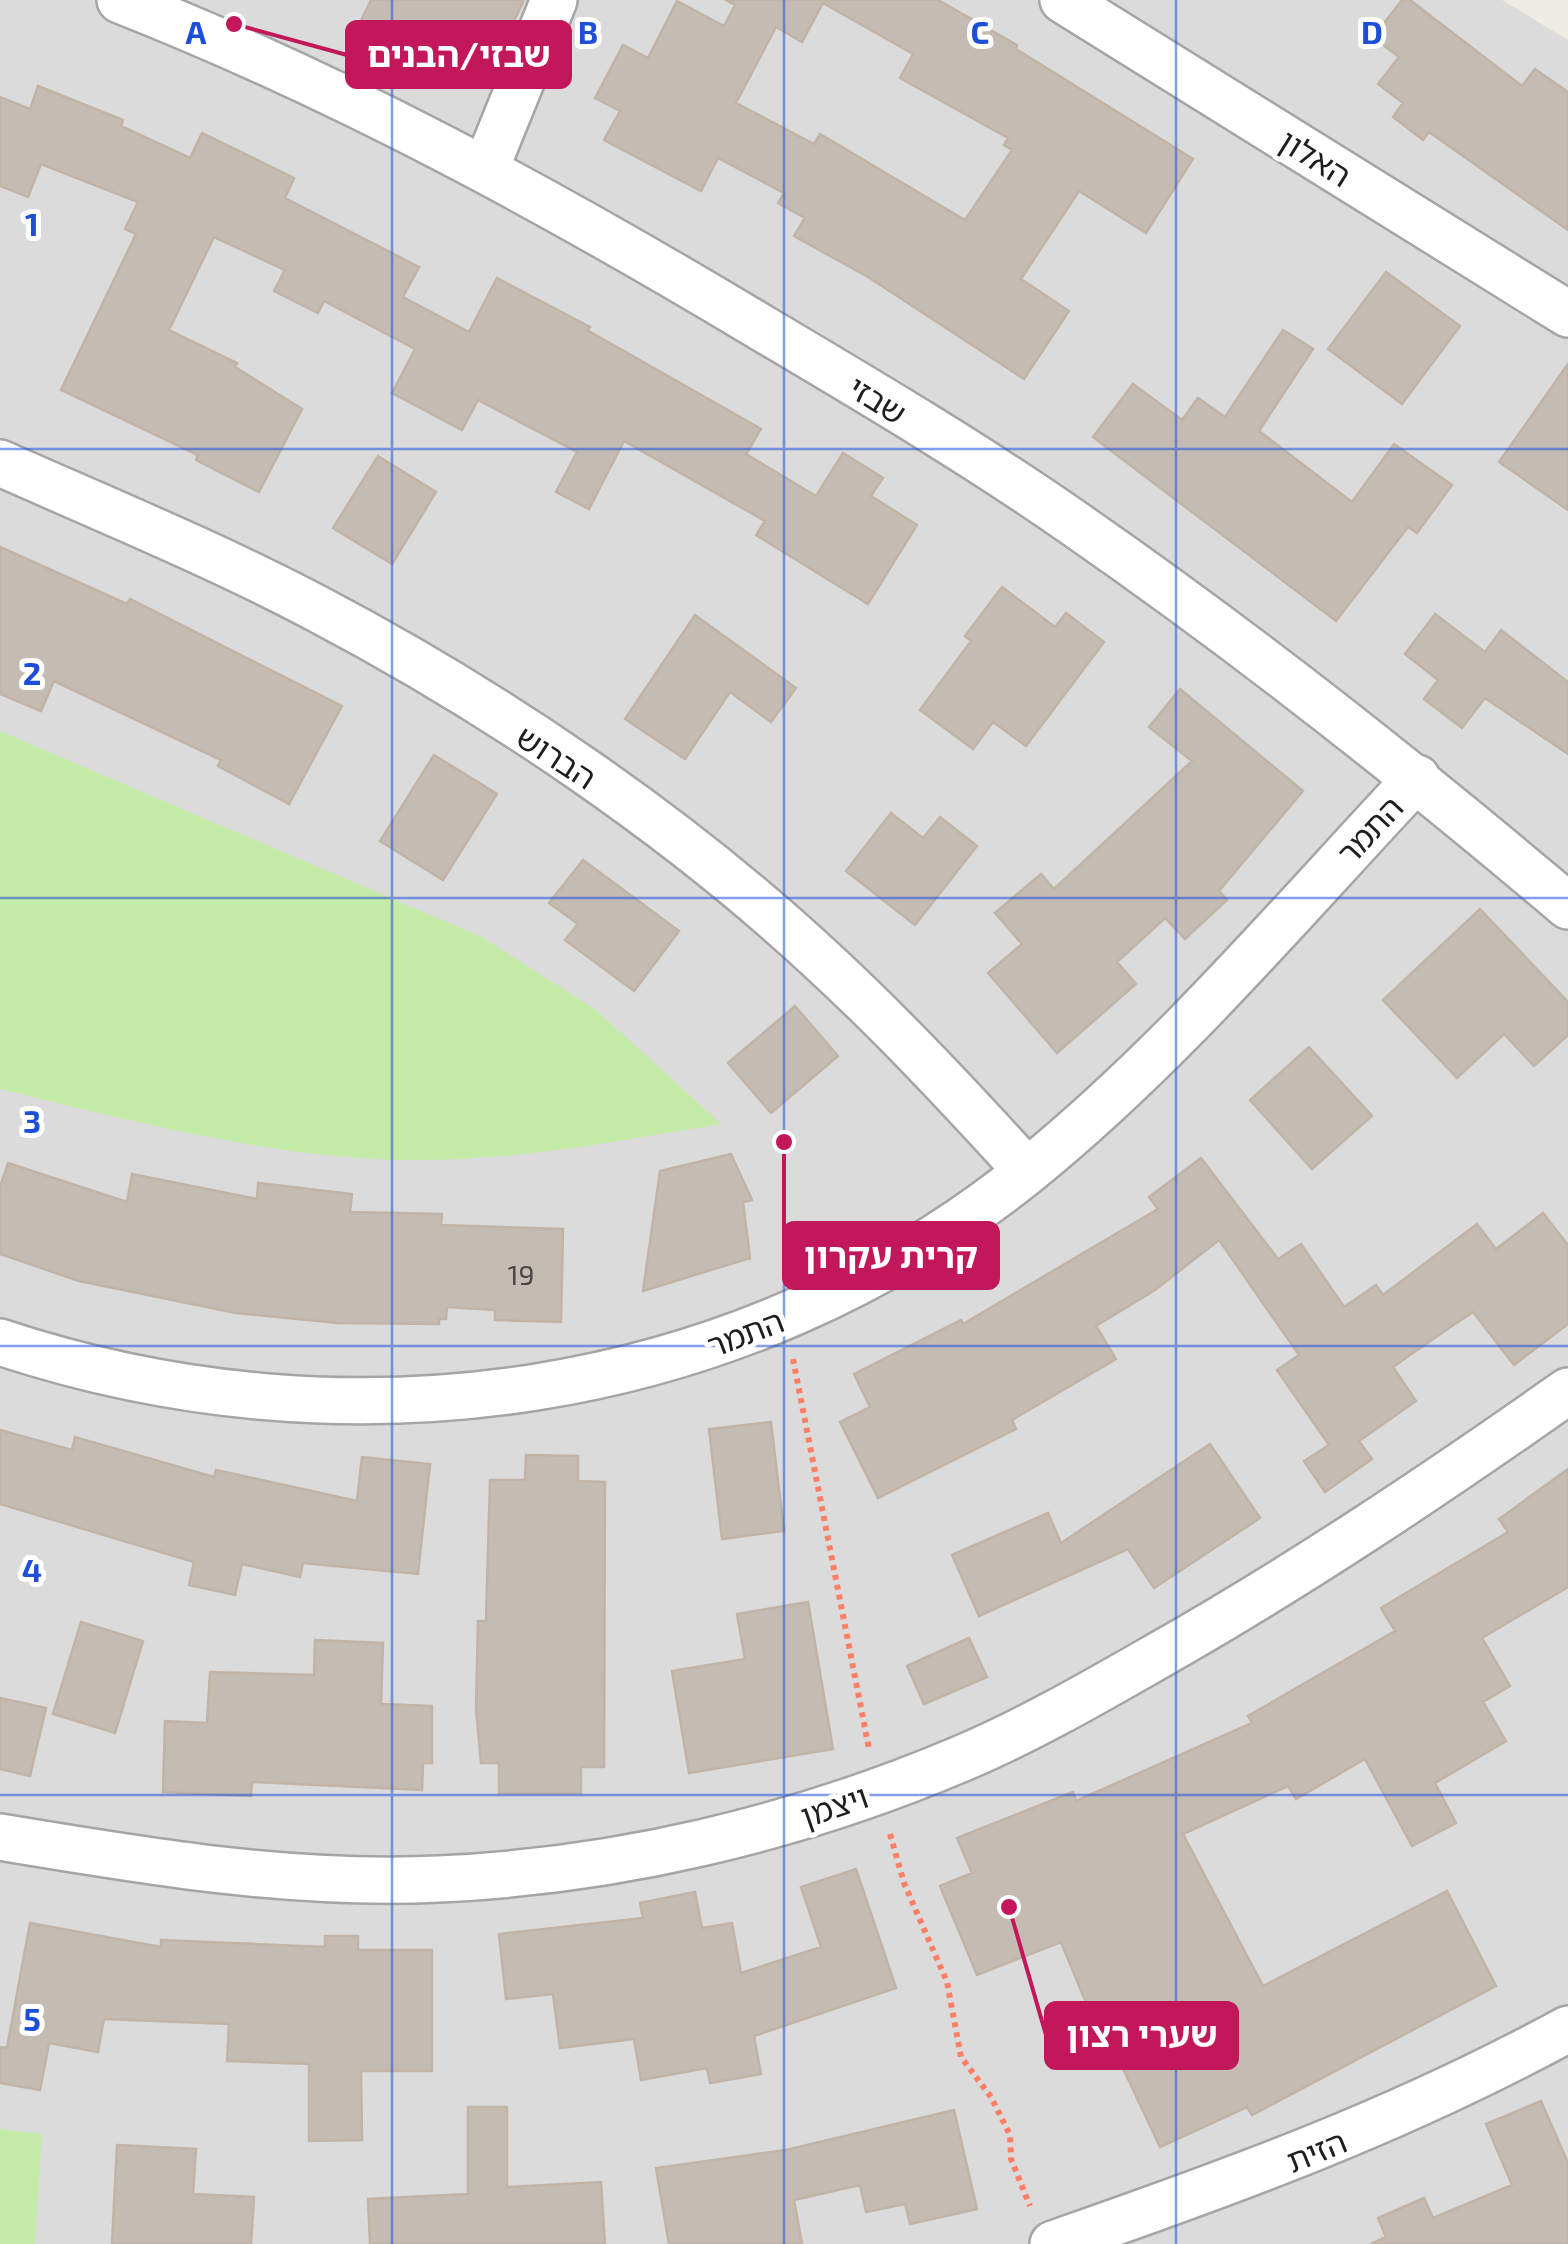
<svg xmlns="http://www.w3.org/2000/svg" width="1568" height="2244" viewBox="0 0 1568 2244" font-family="'Exo 2','Noto Sans Hebrew',sans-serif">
  <rect width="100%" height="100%" fill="#efece3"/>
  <path fill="#dcdbdb" d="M 0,0 L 1502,0 L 1568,40 L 1568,2244 L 0,2244 Z"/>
  <path fill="#c5eba8" d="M 0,731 L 482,937 L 596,1010 L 721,1124 C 624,1140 525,1159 427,1160 C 288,1162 134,1122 0,1089 Z
    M 0,2129 L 42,2134 L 35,2244 L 0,2244 Z"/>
  <path fill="#c4bcb3" stroke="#c1b3a5" stroke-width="2.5" fill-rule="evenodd" d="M 371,0 L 524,0 L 502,46 L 477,34 L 457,76 L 357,29 Z
    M 726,0 L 938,0 L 1017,45 L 1016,49 L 1193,159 L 1146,233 L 1079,191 L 1021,279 L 1069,311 L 1024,379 L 868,277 L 794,236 L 805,218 L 778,203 L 784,193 L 718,158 L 701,191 L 604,140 L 620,111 L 595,98 L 623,45 L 648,58 L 677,1 L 724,26 L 735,5 ZM 823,3 L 913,54 L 900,78 L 1008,138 L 1004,145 L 1012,150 L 965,220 L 820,134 L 814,144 L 736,103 L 776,27 L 802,42 Z
    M 1402,0 L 1410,0 L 1522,86 L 1535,69 L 1568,92 L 1568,230 L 1429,132 L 1423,140 L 1393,117 L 1403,103 L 1378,84 L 1399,57 L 1373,37 Z
    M 38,86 L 123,120 L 121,126 L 190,158 L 202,133 L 294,178 L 285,198 L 419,267 L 403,297 L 469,332 L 497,278 L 590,327 L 587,330 L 761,429 L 746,454 L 816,496 L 843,453 L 883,478 L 871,496 L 917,525 L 868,604 L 756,535 L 765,521 L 624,441 L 589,509 L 556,492 L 577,452 L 478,400 L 462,430 L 392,393 L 415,349 L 324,301 L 318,313 L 274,291 L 285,270 L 214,237 L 169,330 L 237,363 L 235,367 L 302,409 L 259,492 L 196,460 L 198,455 L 61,390 L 136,234 L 125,229 L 138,202 L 41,164 L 28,197 L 0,186 L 0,97 L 30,109 Z
    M 1386,272 L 1460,326 L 1402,404 L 1328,349 Z
    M 1283,330 L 1313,349 L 1259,431 L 1352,502 L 1394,444 L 1452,485 L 1417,533 L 1408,527 L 1336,621 L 1093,437 L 1133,384 L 1182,420 L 1198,398 L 1225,417 Z
    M 1568,364 L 1568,510 L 1499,462 Z
    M 378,456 L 436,492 L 392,564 L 333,528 Z
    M 0,547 L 127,604 L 130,599 L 342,706 L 289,804 L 218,766 L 221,760 L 54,681 L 41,711 L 0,694 Z
    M 1002,587 L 1055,627 L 1066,613 L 1104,642 L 1026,746 L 993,722 L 973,749 L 920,710 L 971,641 L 965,636 Z
    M 1435,614 L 1485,652 L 1501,630 L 1568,682 L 1568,754 L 1485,698 L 1462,728 L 1424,699 L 1438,680 L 1405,654 Z
    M 695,615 L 796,688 L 771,722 L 730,692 L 685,759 L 625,719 Z
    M 1180,689 L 1303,791 L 1219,891 L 1227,900 L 1185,939 L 1165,918 L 1117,962 L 1136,984 L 1057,1053 L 988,973 L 1022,944 L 995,913 L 1041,874 L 1054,889 L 1192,761 L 1149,727 Z
    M 434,755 L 497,794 L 443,880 L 380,841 Z
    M 891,813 L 923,838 L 940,817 L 977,846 L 915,925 L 846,871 Z
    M 583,860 L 679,931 L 634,991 L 565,940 L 578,924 L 549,903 Z
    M 1480,909 L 1568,1002 L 1568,1035 L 1534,1066 L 1504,1034 L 1457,1078 L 1383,1000 Z
    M 795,1006 L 838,1056 L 771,1113 L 728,1063 Z
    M 1309,1047 L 1372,1116 L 1312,1169 L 1250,1100 Z
    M 731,1154 L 752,1200 L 743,1202 L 750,1258 L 643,1291 L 660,1171 Z
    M 1201,1158 L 1278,1259 L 1301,1244 L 1344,1307 L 1376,1285 L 1383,1295 L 1477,1224 L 1496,1249 L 1543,1213 L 1568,1245 L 1568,1324 L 1514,1365 L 1473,1312 L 1449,1328 L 1393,1367 L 1416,1401 L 1359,1441 L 1372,1459 L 1325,1492 L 1304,1461 L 1329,1445 L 1277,1370 L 1299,1355 L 1219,1240 L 1155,1290 L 1096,1326 L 1116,1359 L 1012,1420 L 1016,1429 L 878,1498 L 840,1422 L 870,1407 L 854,1374 L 961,1320 L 963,1324 L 1158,1209 L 1149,1197 Z
    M 8,1163 L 127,1202 L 132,1174 L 257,1199 L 258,1183 L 352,1194 L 350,1212 L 442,1214 L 441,1225 L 563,1229 L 561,1322 L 495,1320 L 495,1310 L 447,1307 L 446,1319 L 439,1319 L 439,1324 L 338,1323 L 236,1313 L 79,1281 L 0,1254 L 0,1187 Z
    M 771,1422 L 784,1531 L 722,1539 L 709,1429 Z
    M 0,1430 L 72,1450 L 75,1437 L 214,1477 L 216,1470 L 357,1501 L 362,1457 L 430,1464 L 418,1574 L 303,1563 L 300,1577 L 242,1564 L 235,1595 L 189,1585 L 194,1562 L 0,1504 Z
    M 1210,1444 L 1260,1518 L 1154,1588 L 1128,1549 L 979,1616 L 952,1555 L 1048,1513 L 1061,1543 Z
    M 526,1455 L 578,1456 L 578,1481 L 605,1482 L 604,1767 L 581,1767 L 581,1793 L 499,1793 L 499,1763 L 481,1763 L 476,1708 L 478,1621 L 486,1621 L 490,1480 L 525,1480 Z
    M 1568,1469 L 1568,1587 L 1482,1638 L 1510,1686 L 1483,1702 L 1506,1741 L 1435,1783 L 1456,1823 L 1412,1846 L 1365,1759 L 1296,1799 L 1288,1786 L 1183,1834 L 1263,1986 L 1447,1891 L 1496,1986 L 1252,2115 L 1247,2107 L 1160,2147 L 1097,2013 L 1091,2015 L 1061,1942 L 977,1975 L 940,1886 L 972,1873 L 957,1838 L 1073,1792 L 1076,1801 L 1252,1723 L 1248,1716 L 1395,1631 L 1381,1608 L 1508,1532 L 1499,1519 Z
    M 808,1602 L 833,1749 L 689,1773 L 672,1671 L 745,1659 L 737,1614 Z
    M 81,1622 L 143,1641 L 115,1733 L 53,1714 Z
    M 969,1638 L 987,1677 L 924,1704 L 907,1666 Z
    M 315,1640 L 383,1643 L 381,1704 L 432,1706 L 432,1763 L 423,1763 L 422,1790 L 252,1782 L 251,1796 L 163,1792 L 165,1721 L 207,1723 L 210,1672 L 314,1675 Z
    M 0,1698 L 46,1708 L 30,1776 L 0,1769 Z
    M 856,1869 L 896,1988 L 754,2036 L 761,2074 L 710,2083 L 707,2068 L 641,2080 L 634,2039 L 560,2048 L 553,1994 L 506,1999 L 499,1934 L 643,1918 L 640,1903 L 695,1892 L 702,1928 L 732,1923 L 741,1973 L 821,1947 L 801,1887 Z
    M 30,1923 L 161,1947 L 161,1940 L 325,1947 L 325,1936 L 358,1936 L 358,1950 L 432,1950 L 432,2071 L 361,2071 L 362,2140 L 309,2141 L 309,2064 L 227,2061 L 229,2024 L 104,2019 L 98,2052 L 49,2043 L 40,2090 L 0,2083 L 0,2047 L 7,2048 Z
    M 1541,2101 L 1568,2163 L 1568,2244 L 1371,2244 L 1386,2237 L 1378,2218 L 1424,2198 L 1433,2218 L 1512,2185 L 1486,2124 Z
    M 468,2107 L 507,2107 L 507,2187 L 601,2182 L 605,2244 L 370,2244 L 368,2199 L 468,2194 Z
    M 954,2110 L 977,2209 L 910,2224 L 905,2204 L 866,2212 L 860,2185 L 794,2200 L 802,2244 L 669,2244 L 656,2168 L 786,2150 Z
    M 117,2145 L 196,2149 L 193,2194 L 254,2197 L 251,2244 L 112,2244 Z"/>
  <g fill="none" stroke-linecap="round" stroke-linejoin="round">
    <g stroke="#a5a5a5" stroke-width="50">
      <path id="minor" d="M 120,0 C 343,88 552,202 757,325 C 865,389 975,454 1078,526 C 1248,644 1410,772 1568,906
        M 1063,0 L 1568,314
        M 486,168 L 554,0
        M 0,463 C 106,510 213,554 316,608 C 495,702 680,827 828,966 C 898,1031 963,1101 1027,1171
        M 0,1342 C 349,1458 741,1403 1029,1170 C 1171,1055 1292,911 1417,778
        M 0,1837 C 144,1861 292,1886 439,1879 C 617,1871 794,1829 958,1760 C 1025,1732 1091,1694 1154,1658 C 1297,1577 1433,1486 1568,1391
        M 1053,2244 C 1234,2181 1399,2121 1568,2029"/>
    </g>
    <path stroke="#fe7f66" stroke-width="6" stroke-dasharray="5 5" stroke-linecap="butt" d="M 793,1359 L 869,1749
      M 890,1834 L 904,1883 L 947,1982 L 961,2057 L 991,2097 L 1010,2135 L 1011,2159 L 1030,2206"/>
    <use href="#minor" stroke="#fff" stroke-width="45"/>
  </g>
  <path fill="none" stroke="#1d4ed8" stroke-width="2.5" stroke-opacity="0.55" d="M 392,0 L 392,2244M 784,0 L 784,2244M 1176,0 L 1176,2244M 0,449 L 1568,449M 0,898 L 1568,898M 0,1346 L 1568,1346M 0,1795 L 1568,1795"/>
  <g text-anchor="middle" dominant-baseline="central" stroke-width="10" stroke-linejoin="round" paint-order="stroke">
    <g font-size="28" fill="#484643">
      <text x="521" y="1274">19</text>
    </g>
    <g font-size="32" fill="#1e1e1e" stroke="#fff">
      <text transform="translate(1316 157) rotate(32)">האלון</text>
      <text transform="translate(878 399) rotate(32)">שבזי</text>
      <text transform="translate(557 756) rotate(33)">הברוש</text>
      <text transform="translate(1369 829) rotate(-47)">התמר</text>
      <text transform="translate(745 1332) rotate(-21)">התמר</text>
      <text transform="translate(834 1805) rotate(-19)">ויצמן</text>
      <text transform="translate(1316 2150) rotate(-22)">הזית</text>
    </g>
  </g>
  <g font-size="32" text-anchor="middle" font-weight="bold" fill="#1d4ed8" stroke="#fff" stroke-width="10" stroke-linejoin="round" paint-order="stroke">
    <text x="196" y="44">A</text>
    <text x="588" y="44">B</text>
    <text x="980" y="44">C</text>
    <text x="1372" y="44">D</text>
    <text x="32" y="236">1</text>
    <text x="32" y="685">2</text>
    <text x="32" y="1133">3</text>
    <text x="32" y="1582">4</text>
    <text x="32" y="2031">5</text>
  </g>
  <path fill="none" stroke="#c2185b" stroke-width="4" d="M234 24L347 55M784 1142L784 1256M1009 1907L1046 2035"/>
  <g fill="#c2185b" stroke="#fff" stroke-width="4">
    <circle cx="234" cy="24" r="10"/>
    <circle cx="784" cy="1142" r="10"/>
    <circle cx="1009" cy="1907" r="10"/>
  </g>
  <g fill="#c2185b" stroke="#c2185b" stroke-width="4">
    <rect x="347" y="22" width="223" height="65" rx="10"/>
    <rect x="784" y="1223" width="214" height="65" rx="10"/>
    <rect x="1046" y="2003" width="191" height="65" rx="10"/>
  </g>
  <g font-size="35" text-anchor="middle" font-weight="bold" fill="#fff">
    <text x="459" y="67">שבזי/הבנים</text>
    <text x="891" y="1268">קרית עקרון</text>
    <text x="1142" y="2047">שערי רצון</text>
  </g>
</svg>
